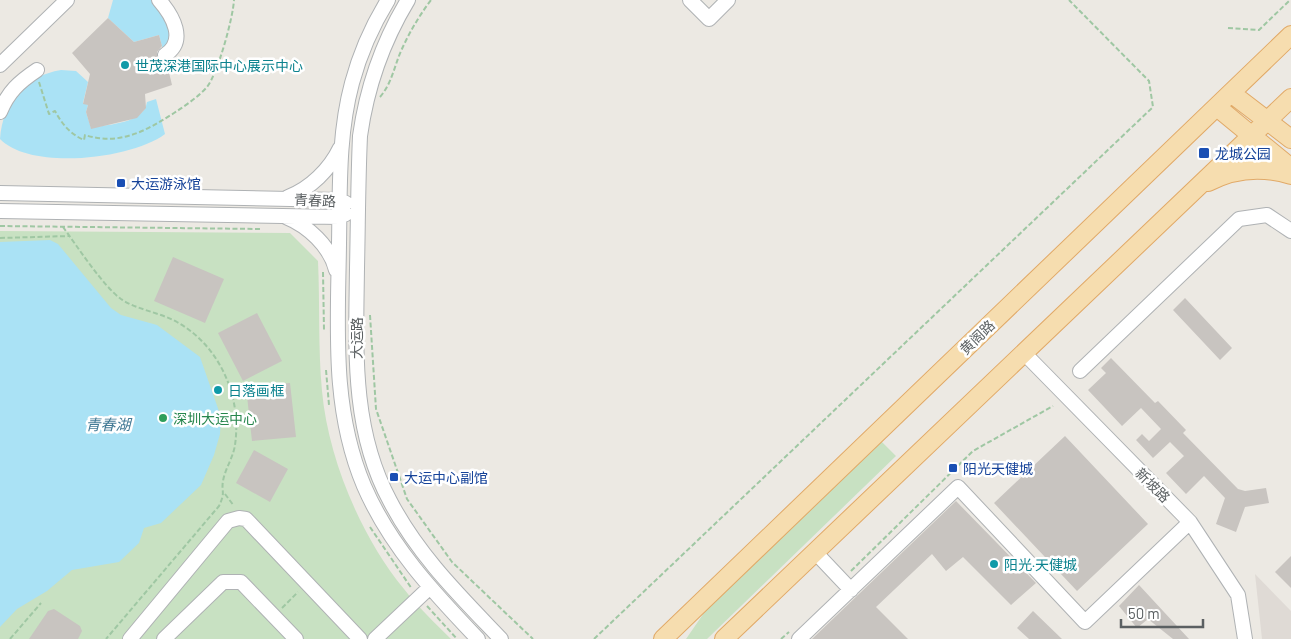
<svg xmlns="http://www.w3.org/2000/svg" width="1291" height="639" viewBox="0 0 1291 639" font-family="Barlow,'Noto Sans SC',sans-serif">
  <rect width="100%" height="100%" fill="#ece9e3"/>
  <path fill="#dfdad5" d="M 1255,574 L 1291,611 L 1291,639 L 1262,639 Z"/>
  <path fill="#c8e1c2" d="M 0,231 L 290,233 L 318,261 C 320,304 318,348 322,391 C 328,458 361,537 404,589 C 418,607 435,623 451,639 L 0,639 Z
    M 881,441 L 896,456 L 707,639 L 686,639 L 706,610 Z"/>
  <path fill="#aae2f5" d="M 113,0 L 151,0 C 165,15 178,30 163,50 L 159,35 L 134,42 L 108,18 Z
    M 61,70 L 76,71 L 88,82 L 83,103 L 88,105 L 86,112 L 91,128 C 108,124 144,124 147,102 L 156,99 L 165,134 C 132,159 31,171 0,139 C 3,101 25,76 61,70 Z
    M 50,240 L 58,244 L 111,308 L 121,315 L 157,325 L 200,357 L 221,417 L 220,434 L 214,455 L 201,485 L 161,523 L 144,528 L 139,543 L 119,562 L 72,570 L 47,591 L 17,609 L 0,627 L 0,242 Z"/>
  <path fill="#c8c4c0" d="M 108,18 L 134,42 L 159,35 L 162,46 L 157,52 L 157,57 L 162,63 L 167,64 L 172,85 L 145,94 L 146,108 L 137,118 L 91,129 L 86,112 L 88,105 L 83,104 L 90,74 L 72,53 Z
    M 173,257 L 224,279 L 205,323 L 154,301 Z
    M 1185,298 L 1232,348 L 1220,360 L 1173,310 Z
    M 257,313 L 282,361 L 243,381 L 218,333 Z
    M 1111,358 L 1155,403 L 1158,401 L 1186,430 L 1183,433 L 1238,489 L 1245,491 L 1266,488 L 1269,503 L 1245,507 L 1236,532 L 1216,524 L 1225,498 L 1204,476 L 1186,494 L 1166,473 L 1184,456 L 1170,442 L 1153,458 L 1136,440 L 1142,434 L 1149,441 L 1161,429 L 1141,408 L 1122,426 L 1088,390 L 1106,373 L 1101,368 Z
    M 290,383 L 296,437 L 252,441 L 246,387 Z
    M 1065,436 L 1148,524 L 1077,591 L 994,503 Z
    M 254,450 L 288,469 L 270,502 L 236,483 Z
    M 956,501 L 1036,583 L 1011,605 L 963,557 L 946,571 L 932,554 L 876,607 L 908,639 L 812,639 Z
    M 1291,556 L 1291,588 L 1275,572 Z
    M 1139,585 L 1189,639 L 1173,639 L 1148,619 L 1137,628 L 1119,606 Z
    M 54,609 L 80,626 L 82,631 L 78,639 L 29,639 L 48,611 Z
    M 1033,611 L 1062,639 L 1029,639 L 1017,628 Z"/>
  <g fill="none" stroke-linecap="round" stroke-linejoin="round">
    <g stroke="#afb2b4" stroke-width="16">
      <path id="minor" d="M 159,0 C 173,16 187,41 165,55
        M 388,0 C 372,26 360,53 352,83 C 338,135 340,190 339,244 C 338,326 331,408 364,486 C 390,546 433,592 478,639
        M 408,0 C 382,43 367,86 360,136 C 358,180 358,224 357,268 C 356,348 351,429 390,501 C 418,555 460,596 501,639
        M 690,0 L 709,19 L 728,0
        M 0,65 L 67,0
        M 0,112 C 8,92 19,82 37,70
        M 0,193 L 339,200 L 346,203
        M 288,197 C 310,189 330,169 340,148
        M 0,211 L 339,217 L 346,214
        M 286,217 C 308,226 330,246 336,270
        M 1024,353 L 1190,522 L 1238,595 L 1245,639
        M 1080,371 L 1239,219 L 1267,215 L 1291,231
        M 815,552 L 851,590
        M 130,639 L 228,521 L 239,518 L 246,519 L 360,639
        M 164,639 L 223,582 L 241,582 L 296,639
        M 375,639 L 429,588
        M 799,639 L 958,487 L 1085,622 L 1190,522"/>
    </g>
    <g stroke="#e1a967" stroke-width="20">
      <path id="major" d="M 1231,93 L 1291,139
        M 1217,107 L 1291,168
        M 1208,182 C 1235,168 1262,166 1291,175
        M 663,639 L 1291,35
        M 724,639 L 1291,98"/>
    </g>
    <path stroke="#9fc7a3" stroke-width="2" stroke-dasharray="5 2.5" stroke-linecap="butt" d="M 1228,28 L 1259,30 L 1290,0
      M 39,82 L 49,114 L 55,111 C 62,124 70,134 84,140 L 85,135 C 119,146 146,131 174,113 C 185,106 198,97 207,87 C 218,73 233,18 234,0
      M 380,97 C 392,83 394,67 401,51 C 409,33 419,16 431,0
      M 0,226 L 260,229
      M 63,227 C 77,246 103,286 121,299 C 137,310 159,312 177,322 C 220,346 242,397 235,445 C 233,458 225,469 223,481 C 221,493 226,491 219,506 L 106,639
      M 0,238 L 70,236
      M 323,272 L 324,330
      M 370,315 L 376,409 L 407,499 L 452,562 L 533,639
      M 326,370 L 329,405
      M 225,494 L 234,506
      M 370,527 L 412,589
      M 851,571 L 973,451 L 1053,406
      M 427,606 L 457,639
      M 282,608 L 298,592
      M 10,639 L 41,603
      M 594,639 L 1153,107 L 1149,81 L 1069,0
      M 781,639 L 789,632"/>
    <use href="#minor" stroke="#fff" stroke-width="14"/>
    <use href="#major" stroke="#f6ddaf" stroke-width="18"/>
  </g>
  <g fill="#0f9aa8" stroke="#fff" stroke-width="2">
    <circle cx="125" cy="65" r="5"/>
    <circle cx="218" cy="390" r="5"/>
    <circle cx="994" cy="564" r="5"/>
  </g>
  <g fill="#1a4fb4" stroke="#fff" stroke-width="2">
    <rect x="1198" y="147" width="12" height="12" rx="2.5"/>
    <rect x="116" y="178" width="10" height="10" rx="2.5"/>
    <rect x="948" y="463" width="10" height="10" rx="2.5"/>
    <rect x="389" y="472" width="10" height="10" rx="2.5"/>
  </g>
  <circle fill="#2e9e5b" stroke="#fff" stroke-width="2" cx="163" cy="418" r="5"/>
  <g text-anchor="middle" dominant-baseline="central" stroke-width="5" stroke-linejoin="round" paint-order="stroke">
    <g font-size="14" fill="#0d838f" stroke="#fff" text-anchor="start">
      <text x="135" y="65">世茂深港国际中心展示中心</text>
      <text x="228" y="390">日落画框</text>
      <text x="1004" y="564">阳光·天健城</text>
    </g>
    <g font-size="14" fill="#164399" stroke="#fff" text-anchor="start">
      <text x="1215" y="153">龙城公园</text>
      <text x="131" y="183">大运游泳馆</text>
      <text x="963" y="468">阳光天健城</text>
      <text x="404" y="477">大运中心副馆</text>
    </g>
    <g font-size="14" fill="#5b6062" stroke="#fff">
      <text transform="translate(315 200) rotate(3)">青春路</text>
      <text transform="translate(977 337) rotate(-44)">黄阁路</text>
      <text transform="translate(356 338) rotate(-90)">大运路</text>
      <text transform="translate(1153 485) rotate(45)">新坡路</text>
    </g>
    <g font-size="14" fill="#27864d" stroke="#fff" text-anchor="start">
      <text x="173" y="418">深圳大运中心</text>
    </g>
    <g font-size="15" font-style="italic" fill="#437a95" stroke="#fff">
      <text x="108" y="424">青春湖</text>
    </g>
  </g>
  <path d="M1121 619v8h82v-8" fill="none" stroke="#5b6062" stroke-width="2.5"/>
  <text x="1128" y="619" font-size="15" fill="#5b6062" stroke="#ffffff" stroke-width="4" paint-order="stroke">50 m</text>
</svg>
